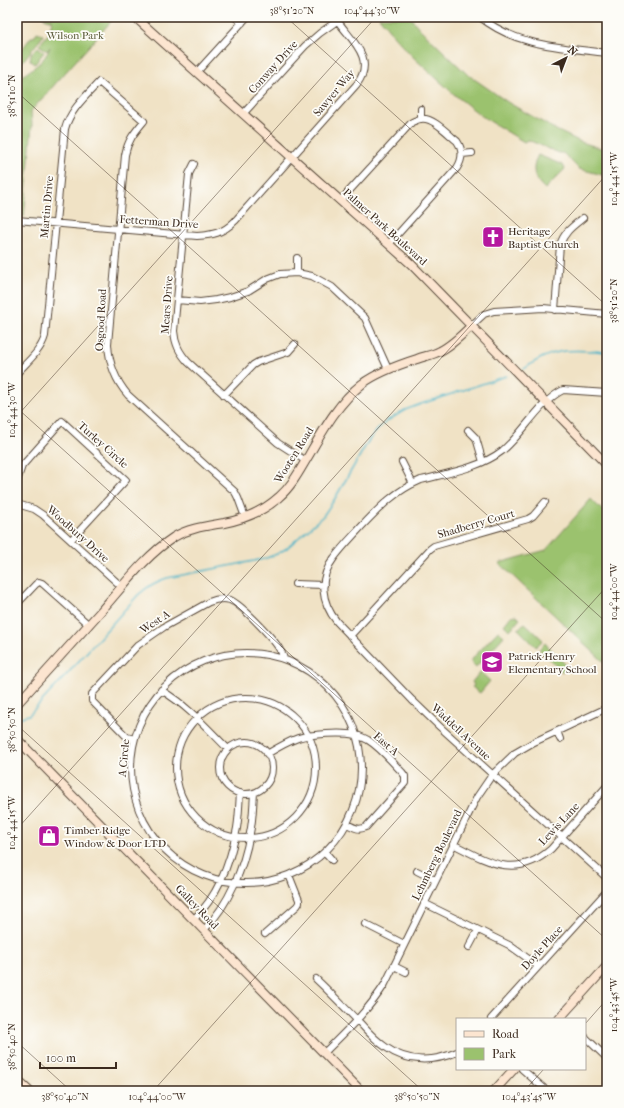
<svg xmlns="http://www.w3.org/2000/svg" width="624" height="1108" viewBox="0 0 624 1108" font-family="'IM FELL French Canon',serif">
  <rect width="100%" height="100%" fill="#fdfcf7"/>
  <filter id="ink" filterUnits="userSpaceOnUse"><feTurbulence type="fractalNoise" baseFrequency=".025" numOctaves="2"/><feDisplacementMap in="SourceGraphic" scale="8" xChannelSelector="R" yChannelSelector="G"/><feConvolveMatrix kernelMatrix="1 2 1 2 8 2 1 2 1" color-interpolation-filters="sRGB"/></filter>
  <filter id="wash" filterUnits="userSpaceOnUse"><feTurbulence type="fractalNoise" baseFrequency=".012" numOctaves="4" result="noise"/><feDisplacementMap in="SourceGraphic" scale="16" xChannelSelector="R" yChannelSelector="G"/><feGaussianBlur stdDeviation="0.9" result="paint"/><feColorMatrix in="noise" values="0 0 0 0 0 0 0 0 0 0 0 0 0 0 0 0 0 1.4 0 .05"/><feComposite in="paint" operator="in"/></filter>
  <g filter="url(#wash)">
    <rect width="100%" height="100%" fill="#f0e2c5"/>
    <path fill="#9bc26e" stroke="#6b7646" d="M 43,17 L 115,17 L 31,111 L 32,125 L 24,217 L 17,216 L 17,80 C 29,70 45,63 50,47 L 47,51 L 39,45 L 50,32 L 52,19 L 49,20 Z
      M 379,17 L 410,17 L 420,29 L 467,74 L 509,103 L 558,131 L 581,142 L 607,150 L 607,176 L 579,169 L 563,153 L 559,153 L 528,140 L 524,142 L 483,117 L 456,96 L 414,58 L 393,35 Z
      M 37,32 L 42,34 L 43,36 L 19,66 L 17,64 L 17,56 L 31,37 L 34,37 Z
      M 38,47 L 44,52 L 35,64 L 30,60 L 31,54 Z
      M 538,155 L 563,165 L 565,169 L 545,189 C 533,178 531,169 538,155 Z
      M 591,499 L 607,515 L 607,665 L 499,563 L 546,550 Z
      M 516,615 L 520,619 L 510,630 L 504,625 L 511,616 Z
      M 525,623 L 543,640 L 536,647 L 518,629 Z
      M 498,631 L 504,636 L 476,667 L 470,661 Z
      M 545,643 L 567,666 L 562,672 L 539,649 Z
      M 480,672 L 490,681 L 480,693 L 472,687 L 474,685 L 472,682 Z"/>
    <g fill="none" stroke-linecap="round" stroke-linejoin="round">
      <path stroke="#4ab4c8" stroke-width="1.5" d="M 524,369 C 554,346 572,350 607,352
        M 17,718 L 29,715 L 69,672 L 138,595 C 147,587 156,581 167,578 L 264,559 L 277,554 L 287,548 L 323,516 L 334,500 L 369,440 L 380,427 L 387,421 L 405,410 L 421,404 L 506,376"/>
    </g>
  </g>
  <g filter="url(#ink)">
    <g fill="none" stroke-linecap="round" stroke-linejoin="round">
      <g stroke="#564637" stroke-width="8">
        <path id="street" d="M 235,17 L 242,23
          M 480,17 C 518,47 561,47 607,53
          M 197,72 L 247,17
          M 243,114 L 305,46 L 320,33 L 337,21
          M 421,119 L 421,109
          M 462,154 L 472,153
          M 194,164 L 189,174 L 174,331 C 175,344 179,352 188,362 L 278,443 L 306,461
          M 340,201 L 412,122 C 415,121 418,119 421,119 C 433,117 448,134 457,141 C 463,150 463,159 457,168 L 389,244
          M 17,220 L 197,236 C 213,235 223,233 235,221 L 357,84 C 377,57 349,39 335,17
          M 297,273 L 297,258
          M 177,300 L 200,302 L 216,300 L 230,297 L 248,291 L 267,279 L 280,274 L 297,273 L 312,276 L 332,287 L 365,318 L 388,369
          M 555,310 L 560,245 C 564,232 573,226 583,218
          M 471,326 L 484,314 L 494,311 L 543,308 L 607,314
          M 17,373 C 27,362 41,351 45,336 L 65,129 C 70,110 86,96 99,82 L 144,121 C 134,133 128,140 125,155 L 108,344 C 109,363 115,380 128,395 L 235,492 L 238,498 L 245,517
          M 607,393 L 563,390 C 539,402 523,434 502,451 C 480,468 448,473 421,480 C 395,491 380,507 361,527 C 352,537 342,547 334,558 C 318,579 321,602 337,622 L 412,700 L 440,727 L 607,878
          M 224,395 L 253,365 L 258,362 L 288,352 L 295,344
          M 468,430 L 476,438 L 483,462
          M 402,462 L 413,484
          M 17,481 L 22,466 L 62,421 L 126,480 L 71,540
          M 17,504 L 34,509 L 43,515 L 122,587
          M 295,584 L 324,585
          M 17,604 L 36,584 L 39,582 L 42,583 L 89,625
          M 350,636 L 430,549 L 434,546 L 528,519 L 533,516 L 545,502
          M131 768a115 115 0 1 1 230 0a115 115 0 1 1-230 0Z
          M 161,690 C 188,706 206,727 228,749
          M176 768a70 70 0 1 1 140 0a70 70 0 1 1-140 0Z
          M 557,731 L 560,739
          M 134,739 L 127,737 L 92,701 L 92,694 L 138,645 L 164,627 L 209,602 C 216,599 223,598 230,600 C 241,604 274,639 280,650 C 282,652 283,656 284,659
          M220 768a26 26 0 1 1 52 0a26 26 0 1 1-52 0Z
          M 267,754 C 277,748 287,742 298,738 C 311,734 342,732 356,735 C 360,736 364,738 368,740 C 381,748 391,761 402,772 L 405,776 L 405,783 L 366,827 C 358,831 353,827 347,824
          M 453,844 C 488,862 516,880 551,849 L 607,786
          M 325,852 L 332,860
          M 417,871 L 435,880
          M 424,903 L 509,945 L 523,955 L 538,966
          M 194,919 C 218,896 231,860 237,828 C 239,816 239,805 240,793
          M 365,924 L 404,944
          M 204,930 C 229,904 244,868 250,833 C 253,820 253,806 254,793
          M 265,934 L 297,906 L 299,903 L 299,900 L 289,875
          M 469,947 L 478,930
          M 394,966 L 406,972
          M 316,979 C 331,993 345,1008 360,1023 C 368,1032 376,1041 387,1048 C 408,1063 434,1062 457,1052
          M 491,1019 L 607,891
          M 585,1037 L 607,1058
          M 324,1053 C 346,1031 368,1011 385,984 L 477,797 L 492,775 L 515,753 L 534,742 L 607,708
          M 522,1069 L 547,1091"/>
      </g>
      <g stroke="#564637" stroke-width="10">
        <path id="secondary" d="M 135,17 L 411,264 L 607,465
          M 17,704 C 45,673 73,642 101,611 C 124,585 145,556 174,537 C 189,528 207,526 224,523 C 244,519 264,511 279,497 C 292,486 300,470 309,455 C 324,429 338,403 362,384 C 378,372 398,365 417,359 C 425,356 433,355 440,351 C 452,345 462,335 471,326
          M 17,739 L 361,1091
          M 559,1019 L 607,966
          M 17,1080 L 29,1091
          M 494,1091 L 514,1069"/>
      </g>
      <use href="#street" stroke="#fff" stroke-width="6"/>
      <use href="#secondary" stroke="#fce5d0" stroke-width="8"/>
    </g>
  </g>
  <path fill="none" stroke="#3b2a1e" stroke-width="1" stroke-opacity="0.45" d="M 286,17 L 607,306M 17,92 L 607,623M 17,408 L 607,940M 17,416 L 376,17M 17,725 L 423,1091M 17,829 L 607,174M 585,1024 L 607,999M 17,1042 L 71,1091M 153,1091 L 607,586M 524,1091 L 544,1069"/>
  <defs>
    <g id="church-square" transform="scale(1.15)"><rect x="-9" y="-9" width="18" height="18" rx="4" fill="#b5179e" stroke="#fdfcf7"/><path d="M-1.2-6h2.4v3.5h3.3v2.4h-3.3V6h-2.4V-.1h-3.3v-2.4h3.3Z" fill="#fff"/></g>
    <g id="school-square" transform="scale(1.15)"><rect x="-9" y="-9" width="18" height="18" rx="4" fill="#b5179e" stroke="#fdfcf7"/><path d="M0-5L7-2L0 1L-7-2ZM-4 1L0 2.5L4 1V4Q0 6-4 4Z" fill="#fff"/></g>
    <g id="shop-square" transform="scale(1.15)"><rect x="-9" y="-9" width="18" height="18" rx="4" fill="#b5179e" stroke="#fdfcf7"/><path d="M-5-2.5h2.3a2.7 3.5 0 0 1 5.4 0H5L5.5 6h-11ZM-1.5-2.5h3a1.5 2.3 0 0 0-3 0Z" fill="#fff"/></g>
  </defs>
  <g fill-rule="evenodd">
    <use href="#church-square" x="493" y="237"/>
    <use href="#school-square" x="492" y="662"/>
    <use href="#shop-square" x="49" y="836"/>
  </g>
  <g text-anchor="middle" dominant-baseline="central" stroke-width="3.5" stroke-linejoin="round" paint-order="stroke">
    <g font-size="11" fill="#585836" stroke="#fdfcf7">
      <text x="75" y="35">Wilson Park</text>
    </g>
    <g font-size="11" fill="#3b2a1e" stroke="#fdfcf7">
      <text transform="translate(273 67) rotate(-48)">Conway Drive</text>
      <text transform="translate(334 93) rotate(-50)">Sawyer Way</text>
      <text transform="translate(47 207) rotate(-85)">Martin Drive</text>
      <text transform="translate(159 222) rotate(4)">Fetterman Drive</text>
      <text transform="translate(385 227) rotate(42)">Palmer Park Boulevard</text>
      <text transform="translate(167 305) rotate(-86)">Mears Drive</text>
      <text transform="translate(101 320) rotate(-87)">Osgood Road</text>
      <text transform="translate(103 445) rotate(42)">Turley Circle</text>
      <text transform="translate(294 455) rotate(-58)">Wooten Road</text>
      <text transform="translate(476 524) rotate(-16)">Shadberry Court</text>
      <text transform="translate(78 534) rotate(42)">Woodbury Drive</text>
      <text transform="translate(155 622) rotate(-33)">West A</text>
      <text transform="translate(461 732) rotate(43)">Waddell Avenue</text>
      <text transform="translate(386 744) rotate(41)">East A</text>
      <text transform="translate(124 758) rotate(-85)">A Circle</text>
      <text transform="translate(559 824) rotate(-47)">Lewis Lane</text>
      <text transform="translate(437 855) rotate(-64)">Lehmberg Boulevard</text>
      <text transform="translate(197 907) rotate(46)">Galley Road</text>
      <text transform="translate(542 948) rotate(-48)">Doyle Place</text>
    </g>
    <g font-size="11" fill="#3b2a1e" stroke="#fdfcf7" text-anchor="start">
      <text x="508" y="231">Heritage<tspan x="508" dy="13">Baptist Church</tspan></text>
      <text x="508" y="656">Patrick Henry<tspan x="508" dy="13">Elementary School</tspan></text>
      <text x="64" y="830">Timber Ridge<tspan x="64" dy="13">Window &amp; Door LTD</tspan></text>
    </g>
  </g>
  <rect width="624" height="1108" fill="none" stroke="#fdfcf7" stroke-width="44"/>
  <rect x="456" y="1018" width="130" height="52" fill="#fdfcf7" stroke="#afa8a0"/>
  <rect x="464" y="1031" width="20" height="6" fill="#fce5d0" stroke="#afa8a0"/>
  <text x="492" y="1038" font-size="12" fill="#3b2a1e">Road</text>
  <rect x="464" y="1048" width="20" height="12" fill="#9bc26e" stroke="#afa8a0"/>
  <text x="492" y="1058" font-size="12" fill="#3b2a1e">Park</text>
  <g transform="translate(566 58) rotate(42)" stroke="#fdfcf7" stroke-width="3" paint-order="stroke">
  <path d="M0-3L7 15L0 10L-7 15Z" fill="#3b2a1e"/>
  <text y="-6" font-size="11" font-weight="bold" text-anchor="middle" fill="#3b2a1e">N</text>
  </g>
  <path d="M40 1062v6h76v-6" fill="none" stroke="#3b2a1e" stroke-width="2"/>
  <text x="46" y="1062" font-size="12" fill="#3b2a1e" stroke="#fdfcf7" stroke-width="3" paint-order="stroke">100 m</text>
  <rect x="22" y="22" width="580" height="1064" fill="none" stroke="#3b2a1e" stroke-width="1.5"/>
  <g font-size="10" text-anchor="middle" fill="#3b2a1e">
    <text x="292" y="14">38°51'20"N</text>
    <text x="372" y="14">104°44'30"W</text>
    <text transform="translate(11 96) rotate(-90)" y="4">38°51'10"N</text>
    <text transform="translate(613 179) rotate(-90)" y="4">104°44'15"W</text>
    <text transform="translate(613 301) rotate(-90)" y="4">38°51'20"N</text>
    <text transform="translate(11 410) rotate(-90)" y="4">104°44'30"W</text>
    <text transform="translate(613 592) rotate(-90)" y="4">104°44'00"W</text>
    <text transform="translate(11 730) rotate(-90)" y="4">38°50'50"N</text>
    <text transform="translate(11 823) rotate(-90)" y="4">104°44'15"W</text>
    <text transform="translate(613 1005) rotate(-90)" y="4">104°43'45"W</text>
    <text transform="translate(11 1047) rotate(-90)" y="4">38°50'40"N</text>
    <text x="65" y="1100">38°50'40"N</text>
    <text x="157" y="1100">104°44'00"W</text>
    <text x="417" y="1100">38°50'50"N</text>
    <text x="529" y="1100">104°43'45"W</text>
  </g>
</svg>
